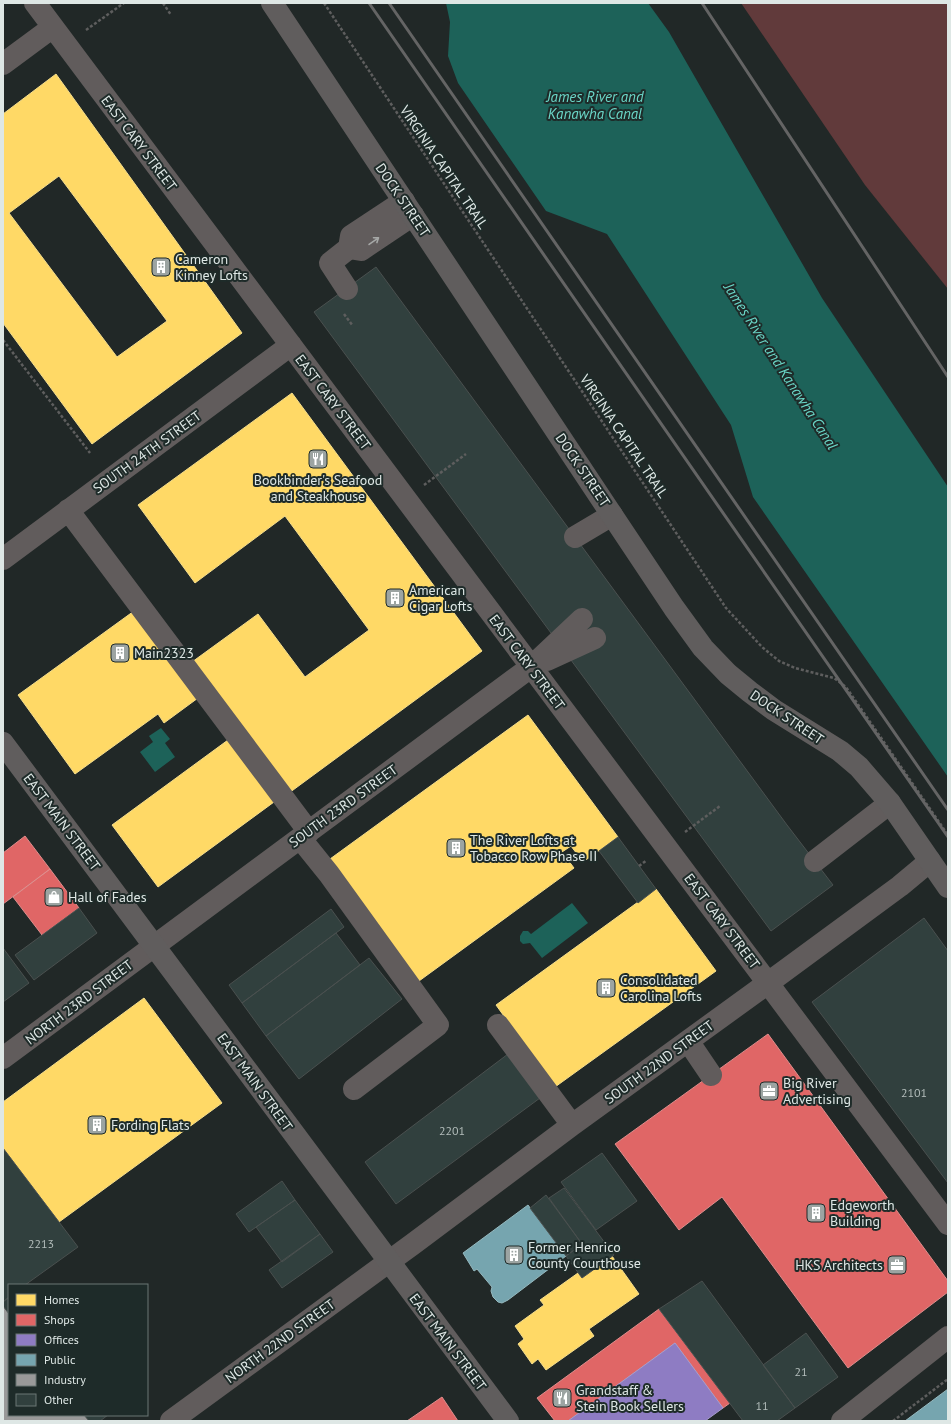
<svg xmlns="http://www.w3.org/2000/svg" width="951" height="1424" viewBox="0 0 951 1424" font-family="'PT Sans',sans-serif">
  <rect width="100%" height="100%" fill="#212827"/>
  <path fill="#613a3b" d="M 741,3 L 948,3 L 948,289 L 865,185 Z"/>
  <path fill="#1d6259" d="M 446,3 L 648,3 L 669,32 L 822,298 L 948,487 L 948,777 L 753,497 L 731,425 L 607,234 L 546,211 L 458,83 L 448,56 L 450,22 Z
    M 161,728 L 170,739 L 165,743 L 175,757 L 155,772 L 140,752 L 153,742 L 149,736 Z
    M 572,903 L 588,923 L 542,958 L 530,943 L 523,944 L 520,941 L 520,936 L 523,931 L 528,931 L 531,934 Z"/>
  <path fill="#ffd966" stroke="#f5dd8c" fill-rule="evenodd" d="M 56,74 L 242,333 L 92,444 L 3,323 L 3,114 ZM 59,176 L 167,321 L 117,357 L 9,213 Z
    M 292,393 L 482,651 L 289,793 L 192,662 L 258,614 L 305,677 L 369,630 L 285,516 L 195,583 L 138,505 Z
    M 134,611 L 198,698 L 164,723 L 158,714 L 75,774 L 18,695 Z
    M 528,715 L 618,837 L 583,862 L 571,846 L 562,852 L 574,868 L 419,981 L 330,859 Z
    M 228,740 L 274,802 L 158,887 L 112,825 Z
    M 656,889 L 716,971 L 555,1087 L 496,1005 Z
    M 144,998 L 222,1103 L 59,1222 L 3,1148 L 3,1102 Z
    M 612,1256 L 639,1294 L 589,1329 L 594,1336 L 546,1370 L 538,1359 L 532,1364 L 518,1344 L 524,1339 L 515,1326 L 544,1305 L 540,1300 L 578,1273 L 582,1278 Z"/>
  <path fill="#e06666" stroke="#df8d8c" d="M 25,836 L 50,869 L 3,904 L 3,853 Z
    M 50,869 L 79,908 L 42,935 L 13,897 Z
    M 768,1034 L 948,1281 L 948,1292 L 848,1368 L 722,1197 L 679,1230 L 615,1144 Z
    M 659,1309 L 730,1403 L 723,1408 L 675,1343 L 568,1421 L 555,1421 L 537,1398 Z
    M 442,1397 L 458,1421 L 407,1421 Z"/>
  <path fill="#8e7cc3" stroke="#a69ccd" d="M 675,1343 L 723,1408 L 705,1421 L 568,1421 Z"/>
  <path fill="#76a5af" stroke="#95b9bf" d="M 528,1205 L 566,1256 L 508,1300 L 502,1303 L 498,1302 L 493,1297 L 491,1291 L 492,1287 L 477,1269 L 474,1271 L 463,1253 Z
    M 948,1389 L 948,1421 L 905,1421 Z"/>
  <path fill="#999" stroke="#aeb0b0" d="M 3,1306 L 9,1314 L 9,1415 L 84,1415 L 89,1421 L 3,1421 Z"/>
  <path fill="#31403e" stroke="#4a504f" d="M 376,267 L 787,825 L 833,885 L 771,931 L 314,312 Z
    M 618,837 L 656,889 L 638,903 L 599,851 Z
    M 79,908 L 97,933 L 34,980 L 15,955 Z
    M 331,909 L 344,927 L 242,1003 L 229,985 Z
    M 924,918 L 948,951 L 948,1183 L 812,1002 Z
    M 336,933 L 360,965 L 266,1036 L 242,1003 Z
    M 3,948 L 29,983 L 3,1002 Z
    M 369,958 L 402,999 L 299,1079 L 266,1036 Z
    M 508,1054 L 540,1098 L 396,1204 L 365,1162 Z
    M 3,1148 L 78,1247 L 25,1285 L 9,1285 L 9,1297 L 3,1302 Z
    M 602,1153 L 637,1201 L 596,1230 L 561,1182 Z
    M 282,1181 L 295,1200 L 249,1232 L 236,1214 Z
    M 564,1188 L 614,1255 L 582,1278 L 566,1256 L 582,1244 L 549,1198 Z
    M 546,1195 L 582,1244 L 566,1256 L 530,1208 Z
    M 295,1200 L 320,1234 L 282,1262 L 256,1227 Z
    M 320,1234 L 333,1252 L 282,1288 L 269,1270 Z
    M 702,1281 L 795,1408 L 777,1421 L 743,1421 L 659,1309 Z
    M 9,1297 L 9,1314 L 3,1306 L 3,1302 Z
    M 806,1333 L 838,1377 L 795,1408 L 763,1365 Z
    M 84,1415 L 108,1415 L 100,1421 L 89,1421 Z"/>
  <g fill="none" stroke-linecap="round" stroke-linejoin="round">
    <path stroke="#5e5e5e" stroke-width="2.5" stroke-dasharray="3 2" stroke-linecap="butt" d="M 163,3 L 171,15
      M 324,3 L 726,608 L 762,647 L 779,661 L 795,668 L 834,678 L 846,687 L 948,835
      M 86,30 L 124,3
      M 344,314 L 353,326
      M 3,340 L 90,453
      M 424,485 L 466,454
      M 685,832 L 720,806
      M 639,866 L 647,860
      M 893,1421 L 948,1379"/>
    <path stroke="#615c5c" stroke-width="22" d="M 35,3 L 948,1224
      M 3,64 L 53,27
      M 404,201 L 351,236 L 349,248 L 361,250 L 413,215
      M 347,289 L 330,263 L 349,248
      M 68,510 L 309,832
      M 575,537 L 612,515
      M 3,559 L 291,345
      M 547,660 L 595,638
      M 300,838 L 329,874 L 438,1025 L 354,1089
      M 815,861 L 890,803
      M 498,1025 L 572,1125
      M 688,1041 L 711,1075
      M 3,1058 L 531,667 L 582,619
      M 171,1421 L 413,1244 L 572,1125 L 768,983 L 900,886 L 930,861
      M 842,1421 L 948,1337"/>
    <path stroke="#605d5d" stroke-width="22" d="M 272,3 L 612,515 L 674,608 L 703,648 L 728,674 L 750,692 L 774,710 L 840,751 L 859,767 L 890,803 L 948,887
      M 3,743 L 508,1421"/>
    <path stroke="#646464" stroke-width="3" d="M 369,3 L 948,837
      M 389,3 L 948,810
      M 702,3 L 948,377"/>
  </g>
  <defs><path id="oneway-shaft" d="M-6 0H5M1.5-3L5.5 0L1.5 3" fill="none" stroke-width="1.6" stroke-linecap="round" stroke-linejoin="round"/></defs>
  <use stroke="#a6a8a7" href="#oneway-shaft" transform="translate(374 241) rotate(-35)"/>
  <defs>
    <g id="building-square" transform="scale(1)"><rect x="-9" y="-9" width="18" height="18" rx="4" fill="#9ca4a2" stroke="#1e2b29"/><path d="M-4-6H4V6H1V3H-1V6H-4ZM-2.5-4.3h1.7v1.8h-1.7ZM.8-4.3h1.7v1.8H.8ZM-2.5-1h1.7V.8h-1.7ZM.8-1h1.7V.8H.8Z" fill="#fff"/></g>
    <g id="restaurant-square" transform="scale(1)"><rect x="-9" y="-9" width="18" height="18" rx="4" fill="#9ca4a2" stroke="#1e2b29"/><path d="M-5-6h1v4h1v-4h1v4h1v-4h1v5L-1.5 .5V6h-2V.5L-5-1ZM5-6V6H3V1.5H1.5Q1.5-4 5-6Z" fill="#fff"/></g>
    <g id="shop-square" transform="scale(1)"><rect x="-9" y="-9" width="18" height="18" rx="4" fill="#9ca4a2" stroke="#1e2b29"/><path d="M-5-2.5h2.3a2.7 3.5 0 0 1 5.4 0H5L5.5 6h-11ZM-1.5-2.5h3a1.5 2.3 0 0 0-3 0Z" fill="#fff"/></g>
    <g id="office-square" transform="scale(1)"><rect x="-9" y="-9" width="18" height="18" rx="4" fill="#9ca4a2" stroke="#1e2b29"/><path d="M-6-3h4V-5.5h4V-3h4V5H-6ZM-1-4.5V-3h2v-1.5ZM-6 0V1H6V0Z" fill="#fff"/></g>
  </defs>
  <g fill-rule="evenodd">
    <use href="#building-square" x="161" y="267"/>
    <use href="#restaurant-square" x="318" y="459"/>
    <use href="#building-square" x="395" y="598"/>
    <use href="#building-square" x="120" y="653"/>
    <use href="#building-square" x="456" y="848"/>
    <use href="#shop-square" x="54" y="897"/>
    <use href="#building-square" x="606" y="988"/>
    <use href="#office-square" x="769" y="1091"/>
    <use href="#building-square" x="97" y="1125"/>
    <use href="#building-square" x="816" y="1213"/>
    <use href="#building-square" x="514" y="1255"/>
    <use href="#office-square" x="897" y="1265"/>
    <use href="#restaurant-square" x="562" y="1398"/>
  </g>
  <g text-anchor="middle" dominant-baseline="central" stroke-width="4" stroke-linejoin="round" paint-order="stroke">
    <g font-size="12" fill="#b3bdbb">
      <text x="914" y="1092">2101</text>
      <text x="452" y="1130">2201</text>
      <text x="41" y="1243">2213</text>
      <text x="801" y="1371">21</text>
      <text x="762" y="1405">11</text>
    </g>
    <g font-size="14" fill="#dee7e5" stroke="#1e2b29">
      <text transform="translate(139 143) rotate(53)">EAST CARY STREET</text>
      <text transform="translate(444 167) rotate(56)">VIRGINIA CAPITAL TRAIL</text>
      <text transform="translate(403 200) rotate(56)">DOCK STREET</text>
      <text transform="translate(333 402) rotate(53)">EAST CARY STREET</text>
      <text transform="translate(624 436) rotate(56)">VIRGINIA CAPITAL TRAIL</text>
      <text transform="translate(147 452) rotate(-36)">SOUTH 24TH STREET</text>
      <text transform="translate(583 470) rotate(56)">DOCK STREET</text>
      <text transform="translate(527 662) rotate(53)">EAST CARY STREET</text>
      <text transform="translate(787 717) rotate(34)">DOCK STREET</text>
      <text transform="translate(343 806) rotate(-36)">SOUTH 23RD STREET</text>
      <text transform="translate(62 822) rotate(53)">EAST MAIN STREET</text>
      <text transform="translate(722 921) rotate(53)">EAST CARY STREET</text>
      <text transform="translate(79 1002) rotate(-37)">NORTH 23RD STREET</text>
      <text transform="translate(659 1062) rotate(-36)">SOUTH 22ND STREET</text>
      <text transform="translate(255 1082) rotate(54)">EAST MAIN STREET</text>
      <text transform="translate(280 1341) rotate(-36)">NORTH 22ND STREET</text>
      <text transform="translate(448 1342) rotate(53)">EAST MAIN STREET</text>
    </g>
    <g font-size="14" fill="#dee7e5" stroke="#1e2b29" text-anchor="start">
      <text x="175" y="259">Cameron<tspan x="175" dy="16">Kinney Lofts</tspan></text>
      <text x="318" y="480" text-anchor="middle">Bookbinder's Seafood<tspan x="318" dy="16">and Steakhouse</tspan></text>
      <text x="409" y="590">American<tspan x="409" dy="16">Cigar Lofts</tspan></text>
      <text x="134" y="653">Main2323</text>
      <text x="470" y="840">The River Lofts at<tspan x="470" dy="16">Tobacco Row Phase II</tspan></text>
      <text x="68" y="897">Hall of Fades</text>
      <text x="620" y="980">Consolidated<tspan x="620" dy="16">Carolina Lofts</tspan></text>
      <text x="783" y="1083">Big River<tspan x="783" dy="16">Advertising</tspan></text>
      <text x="111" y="1125">Fording Flats</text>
      <text x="830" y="1205">Edgeworth<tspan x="830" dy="16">Building</tspan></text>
      <text x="528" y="1247">Former Henrico<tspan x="528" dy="16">County Courthouse</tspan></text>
      <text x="883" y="1265" text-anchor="end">HKS Architects</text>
      <text x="576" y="1390">Grandstaff &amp;<tspan x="576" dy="16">Stein Book Sellers</tspan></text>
    </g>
    <g font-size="15" font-style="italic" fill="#6ad6c7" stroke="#1e2b29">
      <text x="595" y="96">James River and<tspan x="595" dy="17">Kanawha Canal</tspan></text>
      <text transform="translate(781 366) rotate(57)">James River and Kanawha Canal</text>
    </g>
  </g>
  <rect width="951" height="1424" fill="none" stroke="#dee7e5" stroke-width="8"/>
  <rect x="8" y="1284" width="140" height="132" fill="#1e2b29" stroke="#6b7674"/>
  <rect x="16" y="1294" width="20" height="12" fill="#ffd966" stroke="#6b7674"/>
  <text x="44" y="1304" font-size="12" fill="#dee7e5">Homes</text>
  <rect x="16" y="1314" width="20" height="12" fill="#e06666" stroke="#6b7674"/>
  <text x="44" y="1324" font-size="12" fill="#dee7e5">Shops</text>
  <rect x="16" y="1334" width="20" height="12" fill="#8e7cc3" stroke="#6b7674"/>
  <text x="44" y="1344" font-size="12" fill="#dee7e5">Offices</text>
  <rect x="16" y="1354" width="20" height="12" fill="#76a5af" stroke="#6b7674"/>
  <text x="44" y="1364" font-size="12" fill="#dee7e5">Public</text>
  <rect x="16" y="1374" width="20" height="12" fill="#999999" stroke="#6b7674"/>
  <text x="44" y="1384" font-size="12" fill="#dee7e5">Industry</text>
  <rect x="16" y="1394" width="20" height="12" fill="#31403e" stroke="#6b7674"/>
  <text x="44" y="1404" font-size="12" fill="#dee7e5">Other</text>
</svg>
